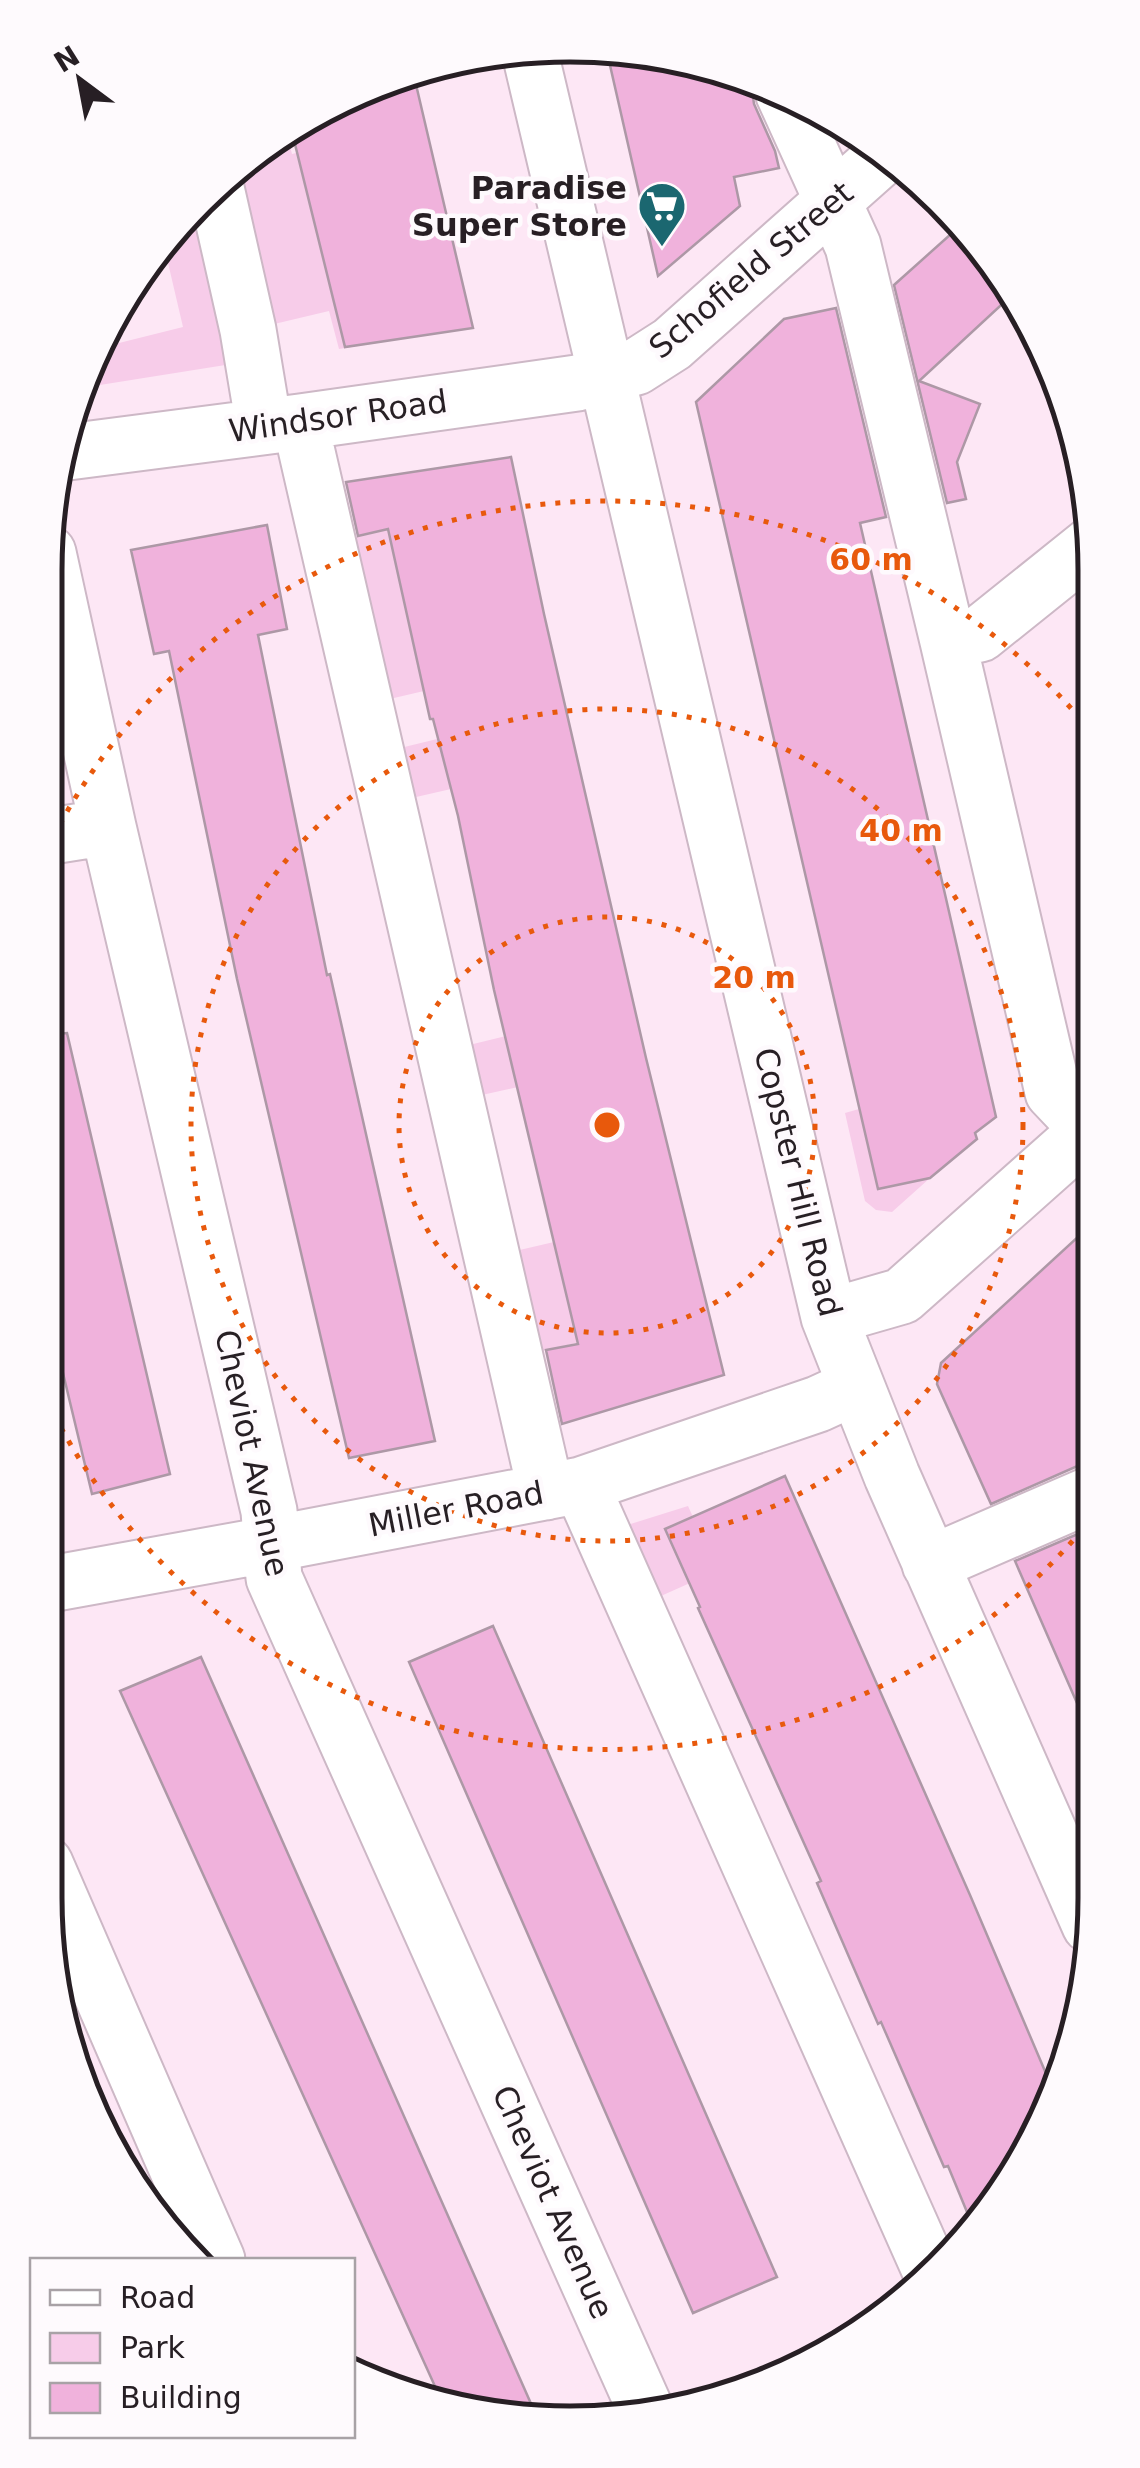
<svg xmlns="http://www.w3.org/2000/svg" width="1140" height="2468" viewBox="0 0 1140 2468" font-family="'DejaVu Sans',sans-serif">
  <rect width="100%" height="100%" fill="#fde7f5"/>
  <path fill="#f7cce9" d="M 288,139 L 292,154 L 304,151 L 371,317 L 377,343 L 339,349 L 329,311 L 270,325 L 233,176 Z
    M 192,208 L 198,211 L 238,363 L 81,388 L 85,370 L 99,348 L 183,327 L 165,250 Z
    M 378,477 L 424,691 L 381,701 L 343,540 L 375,532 Z
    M 470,731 L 451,789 L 403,800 L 392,750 Z
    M 506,1036 L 550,1080 L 473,1097 L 461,1047 Z
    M 859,1109 L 878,1189 L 930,1178 L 892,1212 L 876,1210 L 865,1201 L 845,1113 Z
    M 554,1242 L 580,1342 L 534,1353 L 511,1252 Z
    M 688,1506 L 693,1517 L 690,1583 L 652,1600 L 621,1527 Z"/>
  <path fill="#f0b2dc" stroke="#ad98a6" stroke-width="2.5" d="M 607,52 L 755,82 L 752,90 L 754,104 L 775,151 L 779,168 L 734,177 L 740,206 L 658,276 Z
    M 414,76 L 473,328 L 345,347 L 293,136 L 369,85 Z
    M 961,225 L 986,250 L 1012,295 L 919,381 L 980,404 L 957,462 L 966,499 L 947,503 L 894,285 Z
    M 836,308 L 886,517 L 860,523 L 996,1117 L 975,1133 L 977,1139 L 930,1178 L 878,1189 L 696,402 L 784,319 Z
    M 511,457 L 544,614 L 646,1058 L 724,1375 L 562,1424 L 546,1350 L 578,1344 L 494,990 L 458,816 L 433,719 L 430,719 L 388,529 L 358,536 L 346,482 Z
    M 267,525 L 287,629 L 258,635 L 327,975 L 330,974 L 435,1441 L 349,1458 L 237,979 L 169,651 L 154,654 L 131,550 Z
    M 67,1033 L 170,1474 L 92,1494 L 45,1298 L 45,1035 Z
    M 1093,1223 L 1094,1462 L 1082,1464 L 991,1504 L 937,1384 L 941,1363 Z
    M 785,1476 L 970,1895 L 1056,2097 L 974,2229 L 948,2166 L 944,2167 L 881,2022 L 878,2024 L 817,1883 L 821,1881 L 698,1608 L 700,1607 L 665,1529 Z
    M 1094,1527 L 1094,1742 L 1015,1561 Z
    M 493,1626 L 777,2277 L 693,2313 L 409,1662 Z
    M 201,1657 L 536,2415 L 468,2413 L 443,2404 L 120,1691 Z"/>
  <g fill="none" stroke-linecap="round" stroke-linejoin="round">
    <g stroke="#cdb8c6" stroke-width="59">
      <path id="minor" d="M 530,53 L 829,1317 L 892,1476 L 1090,1925
        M 783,92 L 853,246 L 948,641 L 1053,1092 L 1089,1130
        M 216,188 L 248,330 L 264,426
        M 300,422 L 546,1492
        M 68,452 L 300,422 L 577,383 L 636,367 L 672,344 L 888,152
        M 48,553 L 108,827 L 269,1511 L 274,1578 L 648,2415
        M 948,641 L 980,634 L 1091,545
        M 45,837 L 108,827
        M 829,1317 L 902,1296 L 1092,1127
        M 581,1485 L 931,2272
        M 930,1564 L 1094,1493
        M 45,1585 L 272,1544 L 581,1485 L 818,1404 L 855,1387
        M 45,1864 L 217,2260"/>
    </g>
    <use href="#minor" stroke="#fff" stroke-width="55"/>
  </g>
  <g fill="none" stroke="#e8590c" stroke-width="5" stroke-dasharray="5 10">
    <circle cx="607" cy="1125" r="208"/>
    <circle cx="607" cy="1125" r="416"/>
    <path d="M1092 1518A624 624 0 0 1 46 1399M46 851A624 624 0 0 1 1088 728"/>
  </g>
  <defs>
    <g id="supermarket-pin" transform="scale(2.5)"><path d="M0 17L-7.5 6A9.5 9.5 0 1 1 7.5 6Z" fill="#1b6770" stroke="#fefafd"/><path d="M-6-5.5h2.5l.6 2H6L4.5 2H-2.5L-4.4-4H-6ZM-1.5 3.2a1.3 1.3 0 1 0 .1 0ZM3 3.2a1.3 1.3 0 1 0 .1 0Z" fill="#fff"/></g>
  </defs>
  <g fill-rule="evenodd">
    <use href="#supermarket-pin" x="662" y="206"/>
  </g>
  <g text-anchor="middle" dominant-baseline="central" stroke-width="9" stroke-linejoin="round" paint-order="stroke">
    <g font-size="32" font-weight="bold" fill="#271f24" stroke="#fefafd" text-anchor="end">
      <text x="627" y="188">Paradise<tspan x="627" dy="37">Super Store</tspan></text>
    </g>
    <g font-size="32" fill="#271f24" stroke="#fefafd">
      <text transform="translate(751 270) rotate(-40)">Schofield Street</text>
      <text transform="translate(338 416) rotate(-8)">Windsor Road</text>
      <text transform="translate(798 1182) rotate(76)">Copster Hill Road</text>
      <text transform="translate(252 1453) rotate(78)">Cheviot Avenue</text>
      <text transform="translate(456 1509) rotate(-11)">Miller Road</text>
      <text transform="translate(553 2202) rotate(66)">Cheviot Avenue</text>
    </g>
  </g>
  <path d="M0 0H1140V2468H0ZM570 62H570A508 508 0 0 1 1078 570V1898A508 508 0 0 1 570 2406H570A508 508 0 0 1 62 1898V570A508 508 0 0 1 570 62Z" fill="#fefafd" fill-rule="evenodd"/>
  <path fill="none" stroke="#271f24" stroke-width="5" d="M570 62H570A508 508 0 0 1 1078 570V1898A508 508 0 0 1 570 2406H570A508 508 0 0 1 62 1898V570A508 508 0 0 1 570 62Z"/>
  <circle cx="607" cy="1125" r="15" fill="#e8590c" stroke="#fefafd" stroke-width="5"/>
  <g font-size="30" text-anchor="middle" font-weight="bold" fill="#e8590c" stroke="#fefafd" stroke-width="9" stroke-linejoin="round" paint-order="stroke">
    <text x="871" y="570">60 m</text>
    <text x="901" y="841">40 m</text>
    <text x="754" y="988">20 m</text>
  </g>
  <rect x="30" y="2258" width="325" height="180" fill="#fefafd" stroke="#a8a2a6" stroke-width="2.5"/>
  <rect x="50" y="2290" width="50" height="15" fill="#ffffff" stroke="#a8a2a6" stroke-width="2.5"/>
  <text x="120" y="2308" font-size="30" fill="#271f24">Road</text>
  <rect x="50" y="2333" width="50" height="30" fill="#f7cce9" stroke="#a8a2a6" stroke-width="2.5"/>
  <text x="120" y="2358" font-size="30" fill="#271f24">Park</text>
  <rect x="50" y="2383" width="50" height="30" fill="#f0b2dc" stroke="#a8a2a6" stroke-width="2.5"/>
  <text x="120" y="2408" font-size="30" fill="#271f24">Building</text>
  <g transform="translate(80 80) rotate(328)" stroke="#fefafd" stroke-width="8" paint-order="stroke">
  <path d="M0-8L18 38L0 25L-18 38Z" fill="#271f24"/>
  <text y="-15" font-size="28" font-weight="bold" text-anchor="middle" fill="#271f24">N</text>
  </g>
</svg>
